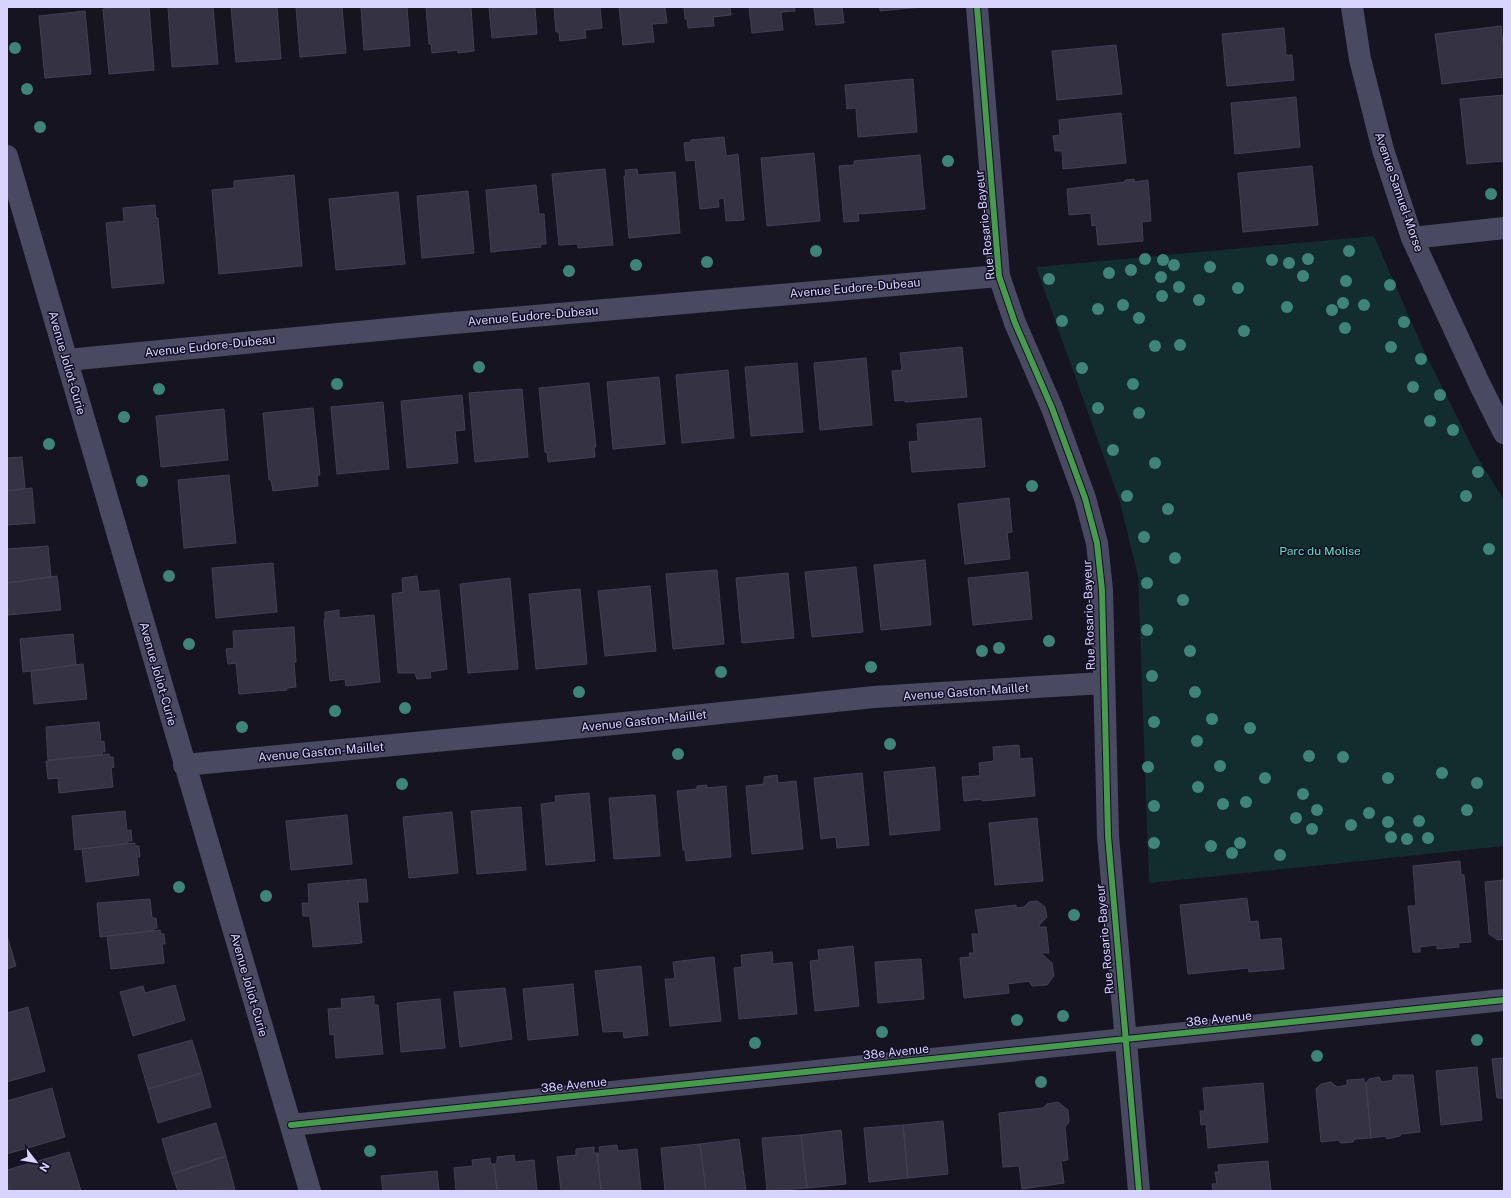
<svg xmlns="http://www.w3.org/2000/svg" width="1511" height="1198" viewBox="0 0 1511 1198" font-family="'Public Sans',sans-serif">
  <rect width="100%" height="100%" fill="#161421"/>
  <path fill="#132c2d" d="M 1374,236 L 1424,351 L 1476,455 L 1504,500 L 1504,846 L 1149,883 L 1138,576 L 1120,502 L 1036,267 Z"/>
  <path fill="#343243" stroke="#433f54" d="M 120,7 L 149,7 L 154,70 L 109,74 L 103,9 Z
    M 168,7 L 213,7 L 218,64 L 172,67 Z
    M 231,7 L 277,7 L 281,59 L 236,62 Z
    M 296,7 L 342,7 L 346,53 L 300,57 Z
    M 361,7 L 407,7 L 410,46 L 364,50 Z
    M 426,7 L 471,7 L 474,51 L 458,53 L 458,50 L 432,53 L 431,44 L 429,44 Z
    M 489,7 L 535,7 L 537,34 L 492,38 Z
    M 554,7 L 600,7 L 602,28 L 585,30 L 586,38 L 560,41 L 559,32 L 556,32 Z
    M 619,7 L 665,7 L 667,23 L 652,24 L 654,42 L 623,45 Z
    M 684,7 L 730,7 L 731,15 L 713,17 L 714,26 L 688,28 L 687,19 L 685,19 Z
    M 749,7 L 794,7 L 795,11 L 781,12 L 783,30 L 752,33 Z
    M 813,7 L 842,7 L 844,23 L 816,25 L 814,8 Z
    M 880,7 L 922,7 L 880,11 Z
    M 85,11 L 91,74 L 45,78 L 39,16 Z
    M 1501,26 L 1504,51 L 1504,77 L 1442,84 L 1435,34 Z
    M 1284,28 L 1286,55 L 1292,55 L 1294,80 L 1227,86 L 1222,34 Z
    M 1116,45 L 1122,94 L 1057,100 L 1052,51 Z
    M 913,79 L 917,132 L 858,137 L 856,108 L 847,109 L 845,85 Z
    M 1504,95 L 1504,161 L 1467,164 L 1460,99 Z
    M 1296,97 L 1300,147 L 1235,154 L 1231,103 Z
    M 1121,113 L 1126,163 L 1063,169 L 1062,151 L 1055,151 L 1053,136 L 1060,135 L 1059,120 Z
    M 724,137 L 726,156 L 738,154 L 744,220 L 726,221 L 724,198 L 718,199 L 719,207 L 700,209 L 695,160 L 686,161 L 684,143 L 691,142 L 691,140 Z
    M 814,153 L 820,221 L 767,226 L 761,158 Z
    M 920,155 L 925,209 L 858,214 L 859,221 L 844,222 L 839,166 L 854,165 L 854,161 Z
    M 1312,166 L 1318,225 L 1243,232 L 1238,173 Z
    M 605,169 L 613,245 L 578,248 L 578,244 L 559,245 L 552,174 Z
    M 637,169 L 638,175 L 675,172 L 680,233 L 629,238 L 624,176 L 626,176 L 625,170 Z
    M 294,175 L 302,266 L 219,274 L 212,190 L 234,188 L 234,181 Z
    M 1134,179 L 1134,182 L 1148,180 L 1151,221 L 1142,222 L 1143,241 L 1098,245 L 1096,225 L 1092,226 L 1091,213 L 1069,215 L 1067,189 L 1125,182 L 1125,180 Z
    M 536,185 L 539,214 L 544,214 L 546,244 L 541,244 L 541,247 L 491,252 L 486,190 Z
    M 468,191 L 474,253 L 422,258 L 417,196 Z
    M 398,192 L 405,264 L 336,270 L 329,199 Z
    M 155,205 L 156,218 L 158,218 L 164,283 L 112,288 L 106,223 L 124,221 L 123,208 Z
    M 962,347 L 967,397 L 905,402 L 905,400 L 895,401 L 892,371 L 902,370 L 900,353 Z
    M 866,358 L 872,425 L 820,430 L 814,363 Z
    M 797,363 L 803,432 L 751,436 L 745,367 Z
    M 728,370 L 734,438 L 682,443 L 676,375 Z
    M 659,377 L 665,444 L 613,449 L 607,382 Z
    M 589,383 L 596,447 L 594,447 L 595,457 L 548,462 L 547,452 L 545,452 L 539,388 Z
    M 522,389 L 528,457 L 475,462 L 469,393 Z
    M 462,395 L 465,430 L 455,431 L 458,463 L 407,468 L 401,401 Z
    M 383,402 L 389,469 L 337,474 L 331,407 Z
    M 313,408 L 320,475 L 317,475 L 318,486 L 273,491 L 271,480 L 269,480 L 263,413 Z
    M 224,409 L 228,460 L 161,467 L 156,416 Z
    M 981,418 L 985,467 L 912,472 L 909,442 L 918,441 L 917,424 Z
    M 22,457 L 25,488 L 7,491 L 7,458 Z
    M 229,475 L 236,543 L 184,548 L 178,480 Z
    M 32,488 L 35,523 L 7,525 L 7,491 Z
    M 1009,498 L 1012,532 L 1007,533 L 1010,559 L 965,564 L 958,504 Z
    M 48,546 L 51,577 L 7,583 L 7,549 Z
    M 925,560 L 931,625 L 881,630 L 874,565 Z
    M 273,563 L 277,612 L 216,618 L 212,568 Z
    M 856,567 L 863,632 L 812,637 L 805,572 Z
    M 717,570 L 724,644 L 673,649 L 666,574 Z
    M 1028,572 L 1032,619 L 973,625 L 968,578 Z
    M 788,573 L 794,638 L 742,643 L 736,578 Z
    M 57,576 L 61,610 L 8,615 L 7,583 Z
    M 417,576 L 419,592 L 439,590 L 447,669 L 430,672 L 431,678 L 417,679 L 415,673 L 398,673 L 392,594 L 403,592 L 402,578 Z
    M 510,578 L 518,669 L 468,673 L 460,584 Z
    M 650,586 L 656,651 L 605,656 L 598,591 Z
    M 580,589 L 587,664 L 536,669 L 529,594 Z
    M 339,610 L 339,618 L 374,615 L 380,682 L 346,686 L 345,679 L 330,681 L 324,620 L 325,619 L 325,612 Z
    M 294,627 L 296,662 L 294,663 L 296,687 L 287,688 L 287,690 L 239,694 L 236,663 L 228,664 L 226,649 L 234,648 L 233,631 Z
    M 73,634 L 76,665 L 23,672 L 20,639 Z
    M 83,664 L 87,699 L 34,704 L 31,671 Z
    M 99,722 L 101,742 L 104,741 L 105,752 L 102,752 L 102,755 L 48,760 L 46,727 Z
    M 1019,745 L 1020,759 L 1032,758 L 1035,796 L 982,801 L 982,799 L 964,801 L 962,777 L 980,776 L 979,763 L 994,761 L 993,747 Z
    M 109,754 L 110,757 L 113,757 L 114,767 L 111,768 L 113,787 L 59,793 L 58,778 L 48,779 L 46,761 Z
    M 935,767 L 940,830 L 890,835 L 884,772 Z
    M 862,773 L 869,845 L 837,848 L 836,837 L 821,839 L 814,778 Z
    M 777,775 L 778,783 L 796,781 L 803,849 L 752,854 L 746,786 L 764,784 L 764,777 Z
    M 707,785 L 707,788 L 726,786 L 731,857 L 686,861 L 685,850 L 683,850 L 677,791 L 697,789 L 697,786 Z
    M 589,793 L 595,861 L 546,865 L 541,804 L 556,802 L 555,796 Z
    M 655,795 L 660,856 L 614,859 L 609,798 Z
    M 521,807 L 526,870 L 477,874 L 471,811 Z
    M 125,811 L 127,831 L 131,830 L 132,841 L 128,841 L 128,843 L 75,850 L 72,816 Z
    M 452,812 L 458,873 L 409,878 L 403,817 Z
    M 347,815 L 352,864 L 291,870 L 286,821 Z
    M 1037,818 L 1043,881 L 995,885 L 989,823 Z
    M 135,843 L 135,846 L 139,846 L 140,857 L 137,857 L 139,875 L 86,882 L 82,849 Z
    M 1460,861 L 1461,875 L 1464,875 L 1471,942 L 1458,943 L 1459,947 L 1437,949 L 1437,945 L 1420,947 L 1420,952 L 1413,952 L 1408,906 L 1416,906 L 1413,866 Z
    M 366,879 L 368,902 L 358,902 L 362,943 L 313,947 L 310,916 L 303,916 L 302,903 L 309,903 L 308,884 Z
    M 1504,880 L 1504,939 L 1498,940 L 1489,934 L 1485,882 Z
    M 1247,898 L 1250,922 L 1258,921 L 1260,940 L 1281,938 L 1284,969 L 1249,972 L 1248,968 L 1188,974 L 1180,905 Z
    M 150,899 L 152,918 L 156,918 L 157,928 L 153,929 L 153,931 L 100,937 L 97,903 Z
    M 1037,901 L 1045,907 L 1047,917 L 1039,925 L 1039,927 L 1046,927 L 1049,953 L 1041,953 L 1052,963 L 1054,976 L 1047,985 L 1032,986 L 1029,981 L 1008,984 L 1009,993 L 964,998 L 960,958 L 970,957 L 969,953 L 974,953 L 972,934 L 979,934 L 975,910 L 1016,905 L 1016,908 L 1024,907 L 1029,902 Z
    M 160,930 L 161,934 L 164,934 L 165,944 L 162,944 L 164,963 L 111,969 L 107,936 Z
    M 7,936 L 16,966 L 7,969 Z
    M 853,946 L 859,1006 L 815,1011 L 810,961 L 819,960 L 818,950 Z
    M 772,952 L 773,964 L 792,962 L 797,1014 L 739,1019 L 734,968 L 742,967 L 741,955 Z
    M 714,957 L 721,1021 L 670,1026 L 665,979 L 675,979 L 673,962 Z
    M 921,959 L 924,999 L 878,1003 L 875,962 Z
    M 641,966 L 648,1035 L 624,1038 L 623,1031 L 603,1032 L 595,971 Z
    M 573,984 L 578,1035 L 528,1040 L 523,989 Z
    M 175,985 L 185,1020 L 133,1036 L 120,992 L 143,986 L 145,993 Z
    M 505,988 L 512,1039 L 460,1047 L 454,992 Z
    M 374,996 L 374,1005 L 378,1005 L 383,1054 L 336,1058 L 334,1034 L 330,1035 L 328,1009 L 342,1008 L 341,999 Z
    M 440,999 L 445,1048 L 401,1052 L 397,1003 Z
    M 28,1007 L 45,1071 L 7,1082 L 7,1013 Z
    M 192,1040 L 202,1073 L 148,1089 L 138,1055 Z
    M 1504,1058 L 1504,1098 L 1497,1098 L 1492,1059 Z
    M 1477,1067 L 1482,1120 L 1441,1125 L 1436,1071 Z
    M 202,1073 L 211,1107 L 158,1123 L 148,1089 Z
    M 1393,1075 L 1413,1075 L 1420,1132 L 1401,1134 L 1400,1136 L 1387,1139 L 1385,1136 L 1371,1138 L 1366,1083 L 1369,1079 L 1379,1077 L 1382,1082 L 1393,1080 Z
    M 1364,1079 L 1364,1083 L 1366,1083 L 1371,1138 L 1355,1139 L 1353,1142 L 1341,1143 L 1338,1140 L 1321,1142 L 1316,1089 L 1321,1084 L 1331,1082 L 1337,1087 L 1347,1085 L 1347,1080 Z
    M 1263,1083 L 1268,1142 L 1208,1148 L 1206,1124 L 1201,1125 L 1200,1111 L 1205,1111 L 1203,1088 Z
    M 52,1088 L 65,1137 L 7,1154 L 7,1101 Z
    M 1058,1102 L 1068,1110 L 1069,1122 L 1065,1127 L 1068,1160 L 1061,1161 L 1064,1183 L 1022,1189 L 1019,1166 L 1003,1167 L 999,1113 L 1043,1108 L 1047,1104 Z
    M 943,1121 L 948,1174 L 908,1178 L 903,1125 Z
    M 216,1123 L 226,1156 L 172,1174 L 162,1139 Z
    M 903,1125 L 908,1178 L 869,1182 L 864,1128 Z
    M 841,1130 L 846,1184 L 807,1188 L 801,1135 Z
    M 801,1135 L 807,1188 L 767,1191 L 762,1138 Z
    M 739,1139 L 746,1191 L 706,1191 L 700,1144 Z
    M 700,1144 L 706,1191 L 665,1191 L 661,1148 Z
    M 617,1145 L 618,1151 L 637,1149 L 641,1191 L 601,1191 L 597,1153 L 600,1153 L 599,1147 Z
    M 594,1147 L 594,1153 L 597,1153 L 601,1191 L 561,1191 L 557,1157 L 576,1155 L 576,1149 Z
    M 69,1152 L 81,1191 L 8,1191 L 7,1170 Z
    M 514,1155 L 515,1162 L 534,1160 L 537,1191 L 497,1191 L 494,1164 L 497,1163 L 497,1157 Z
    M 226,1156 L 235,1190 L 178,1191 L 172,1174 Z
    M 490,1158 L 491,1164 L 494,1164 L 497,1191 L 456,1191 L 454,1168 L 473,1166 L 472,1160 Z
    M 1268,1161 L 1271,1191 L 1213,1191 L 1212,1184 L 1217,1184 L 1215,1172 L 1219,1172 L 1218,1165 Z
    M 437,1171 L 439,1191 L 383,1191 L 381,1176 Z"/>
  <g fill="none" stroke-linecap="round" stroke-linejoin="round">
    <path stroke="#4a4962" stroke-width="22" d="M 977,7 L 999,276 L 1015,323 L 1052,408 L 1085,498 L 1097,543 L 1102,590 L 1108,836 L 1139,1191
      M 1352,7 L 1360,59 L 1383,150 L 1412,238 L 1480,385 L 1504,433
      M 7,156 L 310,1191
      M 1412,238 L 1504,228
      M 67,360 L 442,324 L 999,276
      M 184,765 L 645,721 L 874,697 L 1103,683
      M 291,1125 L 1504,1000"/>
    <g stroke="#130f26" stroke-width="8">
      <path id="cycleway" d="M 977,7 L 999,276 L 1015,323 L 1052,408 L 1085,498 L 1097,543 L 1102,590 L 1108,836 L 1139,1191
        M 291,1125 L 1504,1000"/>
    </g>
    <use href="#cycleway" stroke="#469c4c" stroke-width="6"/>
  </g>
  <g fill="#3e8478">
    <circle cx="15" cy="48" r="6"/>
    <circle cx="27" cy="89" r="6"/>
    <circle cx="40" cy="127" r="6"/>
    <circle cx="948" cy="161" r="6"/>
    <circle cx="1491" cy="194" r="6"/>
    <circle cx="816" cy="251" r="6"/>
    <circle cx="1349" cy="251" r="6"/>
    <circle cx="1145" cy="259" r="6"/>
    <circle cx="1308" cy="259" r="6"/>
    <circle cx="1163" cy="260" r="6"/>
    <circle cx="1272" cy="260" r="6"/>
    <circle cx="707" cy="262" r="6"/>
    <circle cx="1289" cy="263" r="6"/>
    <circle cx="636" cy="265" r="6"/>
    <circle cx="1174" cy="265" r="6"/>
    <circle cx="1210" cy="267" r="6"/>
    <circle cx="1131" cy="270" r="6"/>
    <circle cx="569" cy="271" r="6"/>
    <circle cx="1109" cy="273" r="6"/>
    <circle cx="1303" cy="276" r="6"/>
    <circle cx="1161" cy="277" r="6"/>
    <circle cx="1049" cy="279" r="6"/>
    <circle cx="1346" cy="281" r="6"/>
    <circle cx="1390" cy="285" r="6"/>
    <circle cx="1179" cy="287" r="6"/>
    <circle cx="1238" cy="288" r="6"/>
    <circle cx="1162" cy="296" r="6"/>
    <circle cx="1199" cy="300" r="6"/>
    <circle cx="1343" cy="303" r="6"/>
    <circle cx="1123" cy="305" r="6"/>
    <circle cx="1364" cy="305" r="6"/>
    <circle cx="1287" cy="307" r="6"/>
    <circle cx="1098" cy="309" r="6"/>
    <circle cx="1332" cy="310" r="6"/>
    <circle cx="1139" cy="318" r="6"/>
    <circle cx="1062" cy="321" r="6"/>
    <circle cx="1404" cy="322" r="6"/>
    <circle cx="1345" cy="328" r="6"/>
    <circle cx="1244" cy="331" r="6"/>
    <circle cx="1180" cy="345" r="6"/>
    <circle cx="1155" cy="346" r="6"/>
    <circle cx="1391" cy="347" r="6"/>
    <circle cx="1421" cy="359" r="6"/>
    <circle cx="479" cy="367" r="6"/>
    <circle cx="1082" cy="368" r="6"/>
    <circle cx="337" cy="384" r="6"/>
    <circle cx="1133" cy="384" r="6"/>
    <circle cx="1413" cy="387" r="6"/>
    <circle cx="159" cy="389" r="6"/>
    <circle cx="1440" cy="395" r="6"/>
    <circle cx="1098" cy="408" r="6"/>
    <circle cx="1139" cy="413" r="6"/>
    <circle cx="124" cy="417" r="6"/>
    <circle cx="1430" cy="421" r="6"/>
    <circle cx="1453" cy="430" r="6"/>
    <circle cx="49" cy="444" r="6"/>
    <circle cx="1113" cy="450" r="6"/>
    <circle cx="1155" cy="463" r="6"/>
    <circle cx="1478" cy="472" r="6"/>
    <circle cx="142" cy="481" r="6"/>
    <circle cx="1032" cy="486" r="6"/>
    <circle cx="1127" cy="496" r="6"/>
    <circle cx="1466" cy="496" r="6"/>
    <circle cx="1168" cy="509" r="6"/>
    <circle cx="1144" cy="537" r="6"/>
    <circle cx="1489" cy="549" r="6"/>
    <circle cx="1175" cy="558" r="6"/>
    <circle cx="169" cy="576" r="6"/>
    <circle cx="1147" cy="583" r="6"/>
    <circle cx="1183" cy="600" r="6"/>
    <circle cx="1147" cy="630" r="6"/>
    <circle cx="1049" cy="641" r="6"/>
    <circle cx="189" cy="644" r="6"/>
    <circle cx="999" cy="648" r="6"/>
    <circle cx="982" cy="651" r="6"/>
    <circle cx="1190" cy="651" r="6"/>
    <circle cx="871" cy="667" r="6"/>
    <circle cx="721" cy="672" r="6"/>
    <circle cx="1152" cy="676" r="6"/>
    <circle cx="579" cy="692" r="6"/>
    <circle cx="1195" cy="692" r="6"/>
    <circle cx="405" cy="708" r="6"/>
    <circle cx="335" cy="711" r="6"/>
    <circle cx="1212" cy="719" r="6"/>
    <circle cx="1154" cy="722" r="6"/>
    <circle cx="242" cy="727" r="6"/>
    <circle cx="1250" cy="728" r="6"/>
    <circle cx="1197" cy="741" r="6"/>
    <circle cx="890" cy="744" r="6"/>
    <circle cx="678" cy="754" r="6"/>
    <circle cx="1309" cy="756" r="6"/>
    <circle cx="1343" cy="757" r="6"/>
    <circle cx="1220" cy="766" r="6"/>
    <circle cx="1148" cy="767" r="6"/>
    <circle cx="1442" cy="773" r="6"/>
    <circle cx="1265" cy="778" r="6"/>
    <circle cx="1388" cy="778" r="6"/>
    <circle cx="1477" cy="783" r="6"/>
    <circle cx="402" cy="784" r="6"/>
    <circle cx="1198" cy="787" r="6"/>
    <circle cx="1303" cy="794" r="6"/>
    <circle cx="1246" cy="802" r="6"/>
    <circle cx="1223" cy="804" r="6"/>
    <circle cx="1154" cy="806" r="6"/>
    <circle cx="1317" cy="810" r="6"/>
    <circle cx="1467" cy="810" r="6"/>
    <circle cx="1369" cy="813" r="6"/>
    <circle cx="1296" cy="818" r="6"/>
    <circle cx="1419" cy="821" r="6"/>
    <circle cx="1388" cy="822" r="6"/>
    <circle cx="1351" cy="825" r="6"/>
    <circle cx="1312" cy="829" r="6"/>
    <circle cx="1391" cy="837" r="6"/>
    <circle cx="1428" cy="838" r="6"/>
    <circle cx="1407" cy="839" r="6"/>
    <circle cx="1154" cy="843" r="6"/>
    <circle cx="1240" cy="843" r="6"/>
    <circle cx="1211" cy="846" r="6"/>
    <circle cx="1232" cy="853" r="6"/>
    <circle cx="1280" cy="855" r="6"/>
    <circle cx="179" cy="887" r="6"/>
    <circle cx="266" cy="896" r="6"/>
    <circle cx="1074" cy="915" r="6"/>
    <circle cx="1063" cy="1016" r="6"/>
    <circle cx="1017" cy="1020" r="6"/>
    <circle cx="882" cy="1032" r="6"/>
    <circle cx="1477" cy="1040" r="6"/>
    <circle cx="755" cy="1043" r="6"/>
    <circle cx="1317" cy="1056" r="6"/>
    <circle cx="1041" cy="1082" r="6"/>
    <circle cx="370" cy="1151" r="6"/>
  </g>
  <g text-anchor="middle" dominant-baseline="central" stroke-width="3" stroke-linejoin="round" paint-order="stroke">
    <g font-size="12" fill="#d9d4ff" stroke="#130f26">
      <text transform="translate(1399 192) rotate(71)">Avenue Samuel-Morse</text>
      <text transform="translate(985 225) rotate(-96)">Rue Rosario-Bayeur</text>
      <text transform="translate(855 288) rotate(-5)">Avenue Eudore-Dubeau</text>
      <text transform="translate(533 316) rotate(-5)">Avenue Eudore-Dubeau</text>
      <text transform="translate(210 346) rotate(-6)">Avenue Eudore-Dubeau</text>
      <text transform="translate(67 363) rotate(74)">Avenue Joliot-Curie</text>
      <text transform="translate(1089 615) rotate(-92)">Rue Rosario-Bayeur</text>
      <text transform="translate(158 674) rotate(74)">Avenue Joliot-Curie</text>
      <text transform="translate(966 692) rotate(-4)">Avenue Gaston-Maillet</text>
      <text transform="translate(644 721) rotate(-6)">Avenue Gaston-Maillet</text>
      <text transform="translate(321 752) rotate(-5)">Avenue Gaston-Maillet</text>
      <text transform="translate(1105 939) rotate(-95)">Rue Rosario-Bayeur</text>
      <text transform="translate(249 985) rotate(74)">Avenue Joliot-Curie</text>
      <text transform="translate(1219 1019) rotate(-6)">38e Avenue</text>
      <text transform="translate(896 1052) rotate(-6)">38e Avenue</text>
      <text transform="translate(574 1085) rotate(-6)">38e Avenue</text>
    </g>
    <g font-size="12" fill="#5fe0c0" stroke="#130f26">
      <text x="1320" y="551">Parc du Molise</text>
    </g>
  </g>
  <rect width="1511" height="1198" fill="none" stroke="#d9d4ff" stroke-width="16"/>
  <g transform="translate(36 1162) rotate(121)" stroke="#130f26" stroke-width="3" paint-order="stroke">
  <path d="M0-3L7 15L0 10L-7 15Z" fill="#d9d4ff"/>
  <text y="-6" font-size="11" font-weight="bold" text-anchor="middle" fill="#d9d4ff">N</text>
  </g>
</svg>
